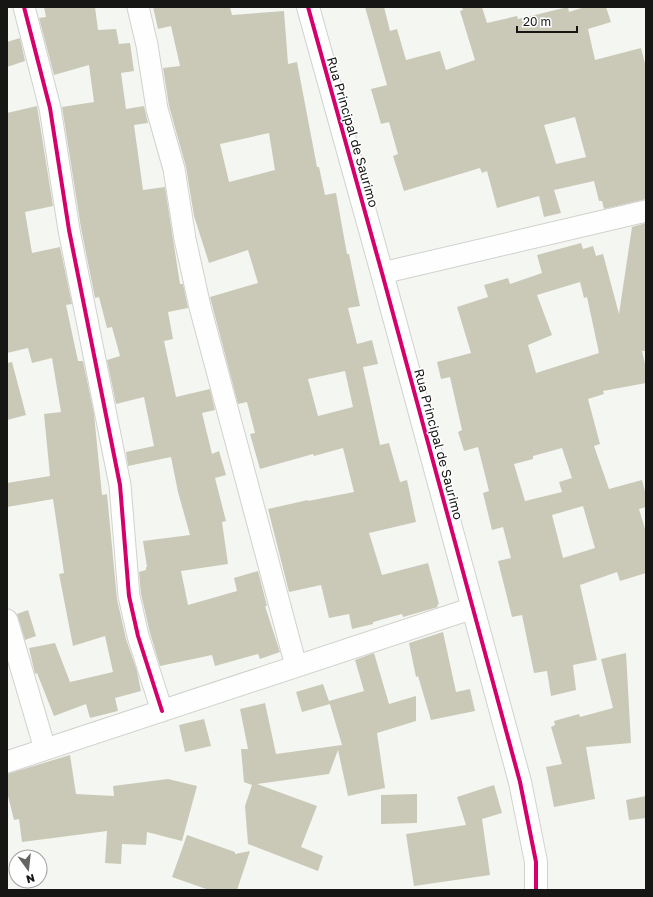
<svg xmlns="http://www.w3.org/2000/svg" width="653" height="897" viewBox="0 0 653 897" font-family="'Golos Text',sans-serif">
  <rect width="100%" height="100%" fill="#f4f6f1"/>
  <path fill="#cac9b8" fill-rule="evenodd" d="M 44,7 L 95,7 L 98,30 L 116,29 L 119,44 L 130,43 L 134,71 L 121,73 L 126,109 L 144,106 L 148,123 L 134,125 L 143,190 L 165,187 L 180,284 L 183,284 L 188,308 L 168,312 L 173,339 L 164,341 L 176,397 L 210,389 L 215,410 L 202,413 L 212,454 L 219,451 L 226,475 L 215,478 L 226,521 L 222,522 L 228,564 L 181,571 L 188,605 L 237,591 L 234,578 L 258,571 L 267,606 L 265,606 L 280,652 L 260,659 L 258,654 L 215,666 L 212,655 L 160,666 L 150,633 L 141,594 L 139,572 L 146,570 L 146,567 L 147,567 L 143,541 L 190,535 L 178,492 L 171,457 L 128,466 L 126,452 L 154,446 L 144,397 L 116,404 L 107,360 L 120,356 L 112,327 L 107,328 L 99,297 L 95,298 L 81,228 L 62,107 L 94,102 L 89,65 L 54,75 L 39,18 L 46,17 Z
    M 153,7 L 230,7 L 232,15 L 284,11 L 288,64 L 297,62 L 317,167 L 319,167 L 325,195 L 336,193 L 347,254 L 349,254 L 360,306 L 348,308 L 357,344 L 372,340 L 378,364 L 363,367 L 380,445 L 389,443 L 400,482 L 407,480 L 416,522 L 369,533 L 382,575 L 428,563 L 439,604 L 437,605 L 438,607 L 403,617 L 402,614 L 373,622 L 373,624 L 352,629 L 349,614 L 329,618 L 321,585 L 289,592 L 268,509 L 308,500 L 308,501 L 354,492 L 343,448 L 314,456 L 313,454 L 260,469 L 250,434 L 255,433 L 247,402 L 238,404 L 210,297 L 258,283 L 248,250 L 209,263 L 194,216 L 186,167 L 169,106 L 163,68 L 180,66 L 171,26 L 158,29 ZM 269,133 L 275,170 L 229,182 L 220,144 ZM 345,371 L 353,407 L 318,416 L 308,379 Z
    M 365,7 L 384,7 L 390,31 L 397,29 L 406,60 L 440,51 L 446,70 L 475,60 L 460,11 L 463,10 L 462,7 L 482,7 L 487,23 L 517,16 L 518,19 L 568,7 L 569,12 L 585,7 L 606,7 L 611,22 L 588,29 L 595,60 L 641,48 L 646,67 L 646,199 L 604,209 L 602,201 L 599,201 L 594,181 L 554,190 L 561,213 L 544,217 L 539,196 L 497,208 L 487,171 L 482,173 L 480,168 L 404,191 L 393,156 L 398,154 L 389,122 L 381,124 L 371,89 L 387,85 ZM 575,117 L 586,157 L 556,164 L 544,125 Z
    M 20,38 L 25,61 L 7,67 L 7,42 Z
    M 37,106 L 53,206 L 25,212 L 32,253 L 60,247 L 72,304 L 66,305 L 78,361 L 83,361 L 94,414 L 102,495 L 107,494 L 117,599 L 126,639 L 137,671 L 141,691 L 115,698 L 118,711 L 90,718 L 86,704 L 54,716 L 37,673 L 35,674 L 29,648 L 55,643 L 70,682 L 113,672 L 105,636 L 73,646 L 59,574 L 64,573 L 53,499 L 7,507 L 7,483 L 50,476 L 44,414 L 61,412 L 52,358 L 32,363 L 28,348 L 7,353 L 7,113 Z
    M 646,223 L 646,351 L 642,351 L 646,368 L 646,383 L 603,391 L 604,394 L 588,399 L 600,444 L 594,446 L 609,489 L 642,480 L 646,495 L 646,507 L 639,509 L 646,532 L 646,573 L 620,581 L 617,572 L 580,585 L 597,660 L 573,665 L 576,690 L 551,696 L 547,671 L 534,673 L 522,615 L 512,617 L 498,561 L 511,558 L 503,527 L 492,530 L 483,493 L 489,491 L 478,447 L 464,451 L 458,432 L 462,430 L 450,377 L 441,379 L 437,362 L 471,353 L 457,307 L 488,297 L 484,285 L 508,278 L 510,284 L 542,273 L 537,255 L 581,243 L 583,249 L 593,246 L 596,256 L 603,254 L 619,314 L 632,227 ZM 580,282 L 584,298 L 587,297 L 599,353 L 536,373 L 528,345 L 552,335 L 537,295 ZM 562,448 L 572,478 L 559,482 L 562,492 L 525,501 L 514,464 L 533,459 L 533,456 ZM 583,506 L 595,548 L 563,558 L 552,515 Z
    M 12,362 L 26,415 L 7,420 L 7,363 Z
    M 28,610 L 36,636 L 25,640 L 17,614 Z
    M 443,632 L 456,692 L 470,689 L 475,711 L 431,720 L 418,676 L 416,677 L 409,643 Z
    M 374,653 L 389,704 L 416,696 L 416,721 L 377,733 L 385,788 L 348,796 L 338,750 L 329,774 L 257,784 L 317,806 L 301,847 L 323,856 L 318,871 L 248,844 L 245,806 L 252,785 L 244,782 L 241,749 L 248,749 L 240,709 L 265,703 L 276,754 L 342,745 L 329,701 L 364,691 L 355,660 Z
    M 626,653 L 631,743 L 586,747 L 595,799 L 554,807 L 546,767 L 562,764 L 551,727 L 555,725 L 554,721 L 579,714 L 580,717 L 613,708 L 601,659 Z
    M 323,684 L 330,704 L 302,712 L 296,692 Z
    M 204,719 L 211,746 L 185,752 L 179,725 Z
    M 70,755 L 76,794 L 114,796 L 113,786 L 168,779 L 197,786 L 182,841 L 147,832 L 146,845 L 122,844 L 121,864 L 105,863 L 107,831 L 22,842 L 19,819 L 14,820 L 7,792 L 7,774 Z
    M 494,785 L 502,813 L 482,819 L 490,875 L 414,886 L 406,834 L 466,825 L 457,797 Z
    M 417,794 L 417,823 L 381,824 L 381,795 Z
    M 646,796 L 646,818 L 629,820 L 626,800 Z
    M 187,835 L 235,852 L 235,854 L 250,851 L 237,890 L 209,890 L 172,877 Z"/>
  <g fill="none" stroke-linecap="round" stroke-linejoin="round">
    <g stroke="#d1d2ce" stroke-width="23">
      <path id="street" d="M 24,7 L 50,108 L 69,230 L 120,485 L 129,596 L 138,636 L 162,711
        M 138,7 L 147,45 L 157,109 L 174,169 L 185,239 L 200,307 L 296,666
        M 382,273 L 646,211
        M 7,620 L 45,749
        M 7,762 L 473,608"/>
    </g>
    <g stroke="#d1d2ce" stroke-width="24">
      <path id="secondary" d="M 308,7 L 382,273 L 520,782 L 536,862 L 536,890"/>
    </g>
    <use href="#street" stroke="#fdfefd" stroke-width="21"/>
    <use href="#secondary" stroke="#fdfefd" stroke-width="22"/>
    <g stroke="#fff" stroke-width="6">
      <path id="cycleway" d="M 24,7 L 50,108 L 69,230 L 120,485 L 129,596 L 138,636 L 162,711
        M 308,7 L 382,273 L 520,782 L 536,862 L 536,890"/>
    </g>
    <use href="#cycleway" stroke="#d6006c" stroke-width="4"/>
  </g>
  <g text-anchor="middle" dominant-baseline="central" stroke-width="3" stroke-linejoin="round" paint-order="stroke">
    <g font-size="13" fill="#161714" stroke="#fff">
      <text transform="translate(353 132) rotate(74)">Rua Principal de Saurimo</text>
      <text transform="translate(439 444) rotate(75)">Rua Principal de Saurimo</text>
    </g>
  </g>
  <rect width="653" height="897" fill="none" stroke="#161714" stroke-width="16"/>
  <g transform="translate(28 869) rotate(165)"><circle r="19" fill="#ffffff" stroke="#a2a2a1"/>
  <path d="M0-3L7 15L0 10L-7 15Z" fill="#646561"/>
  <text y="-6" font-size="11" font-weight="bold" text-anchor="middle" fill="#161714">N</text>
  </g>
  <path d="M517 26v6h60v-6" fill="none" stroke="#161714" stroke-width="2"/>
  <text x="523" y="26" font-size="12" fill="#161714" stroke="#ffffff" stroke-width="3" paint-order="stroke">20 m</text>
</svg>
